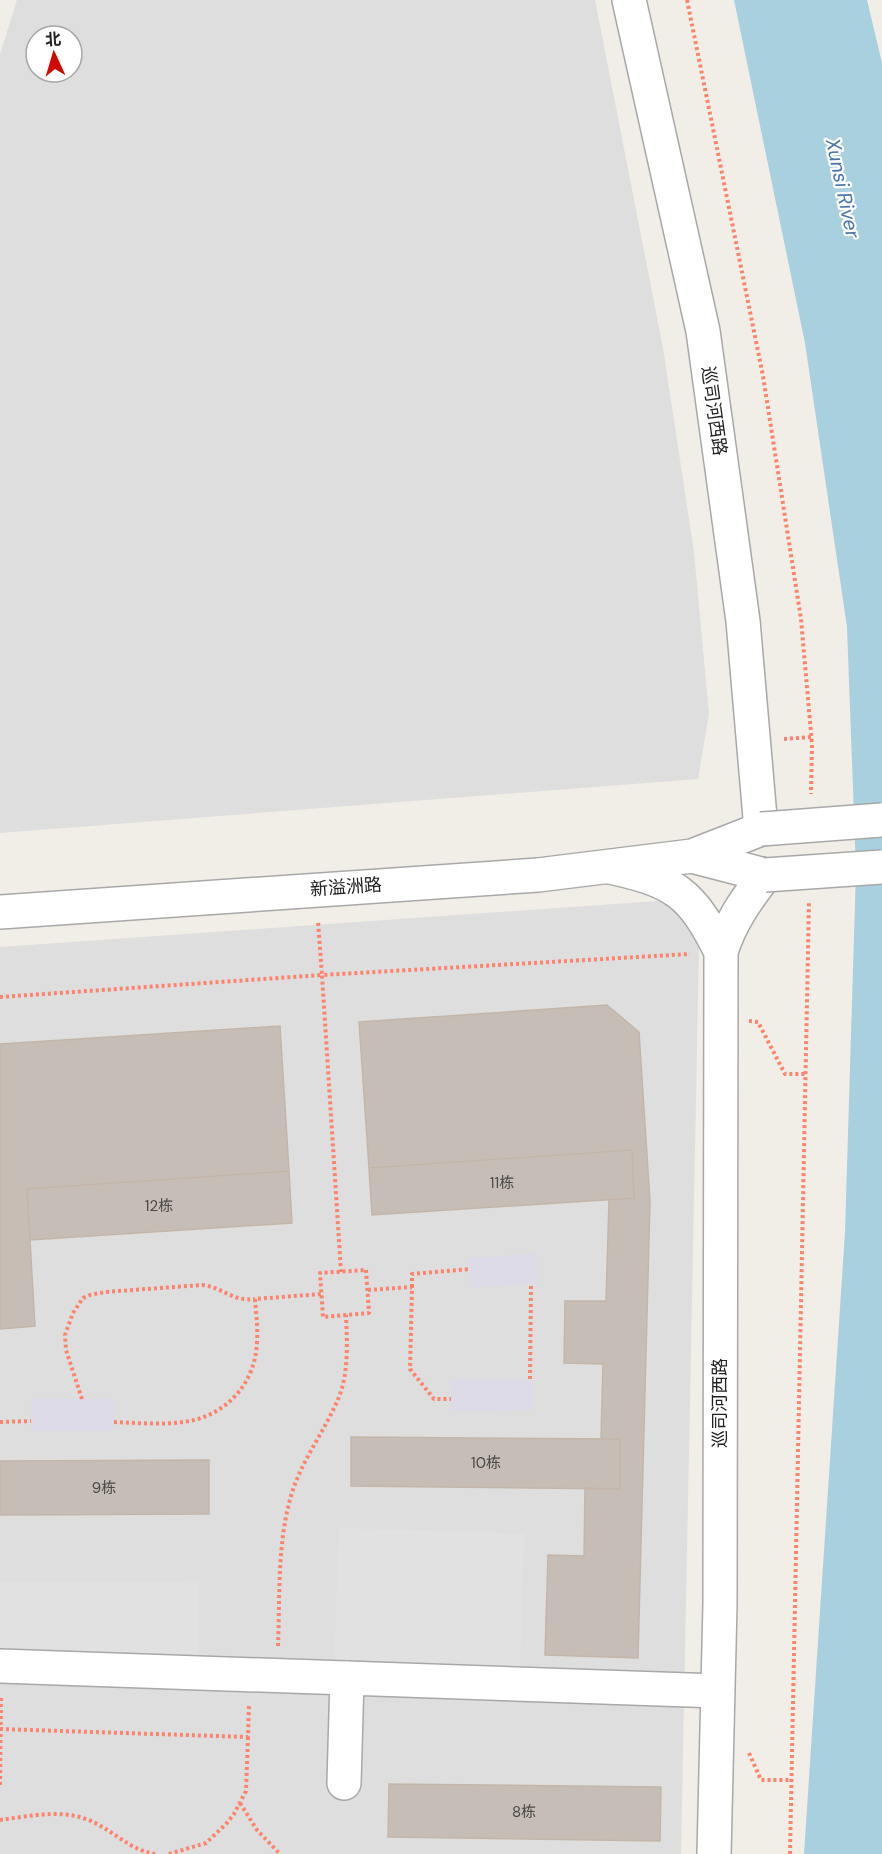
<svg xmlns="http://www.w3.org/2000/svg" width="882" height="1854" viewBox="0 0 882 1854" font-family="'DM Sans','Noto Sans SC',sans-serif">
  <rect width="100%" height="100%" fill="#f1eee7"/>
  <path fill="#dfdede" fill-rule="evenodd" d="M 17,0 L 595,0 L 663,348 L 694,552 L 709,714 L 698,779 L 0,833 L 0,54 ZM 36,36 L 72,36 L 72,72 L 36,72 Z
    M 700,898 L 681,1854 L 0,1854 L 0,947 Z"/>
  <path fill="#e1e1e1" d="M 339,1528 L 524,1534 L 520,1670 L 334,1664 Z
    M 0,1582 L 198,1583 L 198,1661 L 0,1656 Z"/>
  <path fill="#dcdbe7" d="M 537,1254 L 538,1283 L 471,1288 L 469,1258 Z
    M 451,1379 L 533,1380 L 533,1410 L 451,1411 Z
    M 31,1399 L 114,1399 L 114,1431 L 31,1431 Z"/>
  <path fill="#a8d0df" d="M 734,0 L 867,0 L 882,63 L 882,1854 L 804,1854 L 845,1232 L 856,870 L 847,627 L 805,343 Z"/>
  <path fill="#c6beb6" stroke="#c3b6a9" stroke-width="1.5" d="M 607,1005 L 639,1032 L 650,1201 L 638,1658 L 545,1655 L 548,1555 L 584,1556 L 585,1488 L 620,1489 L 620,1439 L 601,1439 L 603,1364 L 564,1363 L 565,1301 L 606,1301 L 609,1200 L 634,1198 L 632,1150 L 369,1168 L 359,1022 Z
    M 280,1026 L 289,1171 L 27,1189 L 35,1326 L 0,1329 L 0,1044 Z
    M 632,1150 L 634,1198 L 372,1215 L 369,1168 Z
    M 289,1171 L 292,1223 L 30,1240 L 27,1189 Z
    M 351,1437 L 620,1439 L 620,1489 L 351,1486 Z
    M 209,1460 L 209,1514 L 0,1515 L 0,1461 Z
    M 389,1784 L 661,1787 L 660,1841 L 388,1837 Z"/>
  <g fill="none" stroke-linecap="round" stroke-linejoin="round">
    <g stroke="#a8a8a8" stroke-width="36">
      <path id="minor" d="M 629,0 L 703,331 L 743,621 L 761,829
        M 610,867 C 675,881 692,893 721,952
        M 0,1666 L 718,1691
        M 344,1783 L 347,1678
        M 714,1854 L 720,1604 L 721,952 C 730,922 746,900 765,875"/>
    </g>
    <g stroke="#a8a8a8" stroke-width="36">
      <path id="tertiary" d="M 761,829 L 692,856 L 765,875
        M 0,912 L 538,875 L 692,856"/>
    </g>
    <path stroke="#fc836e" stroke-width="4" stroke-dasharray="3 3" stroke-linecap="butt" d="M 687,0 L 763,376 L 801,619 L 812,744 L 811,794
      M 784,739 L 811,737
      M 0,997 L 322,975 L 318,921
      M 749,1021 L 758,1022 L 785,1074 L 806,1074
      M 366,1270 L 369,1313 L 323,1317 L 320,1273 Z
      M 341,1272 L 322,975 L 690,954
      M 412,1287 L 412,1274 L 470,1269
      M 368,1290 L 412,1287 L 410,1369 L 434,1399 L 451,1399
      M 530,1379 L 531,1284
      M 82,1399 L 66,1350 L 65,1335 L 73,1313 L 83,1298 L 90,1295 L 105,1292 L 202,1285 C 223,1287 232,1302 255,1299
      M 0,1422 L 31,1421
      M 114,1422 C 137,1423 161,1425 183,1422 C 226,1417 256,1383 257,1341 C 258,1327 256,1313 255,1299 L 321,1294
      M 278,1646 C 280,1597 277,1544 291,1496 C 301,1461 325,1431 339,1397 C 349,1371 347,1342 346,1315
      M 0,1729 L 248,1737 L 249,1704
      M 749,1753 L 761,1780 L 791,1780
      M 0,1785 L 1,1696
      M 240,1803 L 257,1830 L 280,1854
      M 0,1820 C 30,1816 65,1808 93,1822 C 115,1832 130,1850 155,1854
      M 169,1854 L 206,1843 L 226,1824 L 234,1814 L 246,1791 L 248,1737
      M 790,1854 L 809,901"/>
    <use href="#minor" stroke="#fff" stroke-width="33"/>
    <use href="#tertiary" stroke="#fff" stroke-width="33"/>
    <g stroke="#a8a8a8" stroke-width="36" stroke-linecap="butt">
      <path id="tertiary-bridge" d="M 761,829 L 882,820
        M 765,875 L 882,867"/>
    </g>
    <use href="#tertiary-bridge" stroke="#fff" stroke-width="33"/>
  </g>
  <g text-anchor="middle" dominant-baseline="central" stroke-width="4.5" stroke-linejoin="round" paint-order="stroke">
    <g font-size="15" fill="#4a4846">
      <text x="502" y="1183">11栋</text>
      <text x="159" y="1206">12栋</text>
      <text x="486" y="1463">10栋</text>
      <text x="104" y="1488">9栋</text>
      <text x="524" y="1812">8栋</text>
    </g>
    <g font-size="18" fill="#212121" stroke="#fff">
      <text transform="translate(714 411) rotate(82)">巡司河西路</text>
      <text transform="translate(346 887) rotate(-4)">新溢洲路</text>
      <text transform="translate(720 1403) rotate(-90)">巡司河西路</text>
    </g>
    <g font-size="20" font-style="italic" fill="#4875ab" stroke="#fff">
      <text transform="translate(843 188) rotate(78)">Xunsi River</text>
    </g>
  </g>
  <g transform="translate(54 54) rotate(356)"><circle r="28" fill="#ffffff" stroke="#a6a6a6" stroke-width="1.5"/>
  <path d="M0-4.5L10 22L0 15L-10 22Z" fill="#d20900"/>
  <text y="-9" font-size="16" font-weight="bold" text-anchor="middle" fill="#212121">北</text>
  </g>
</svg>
